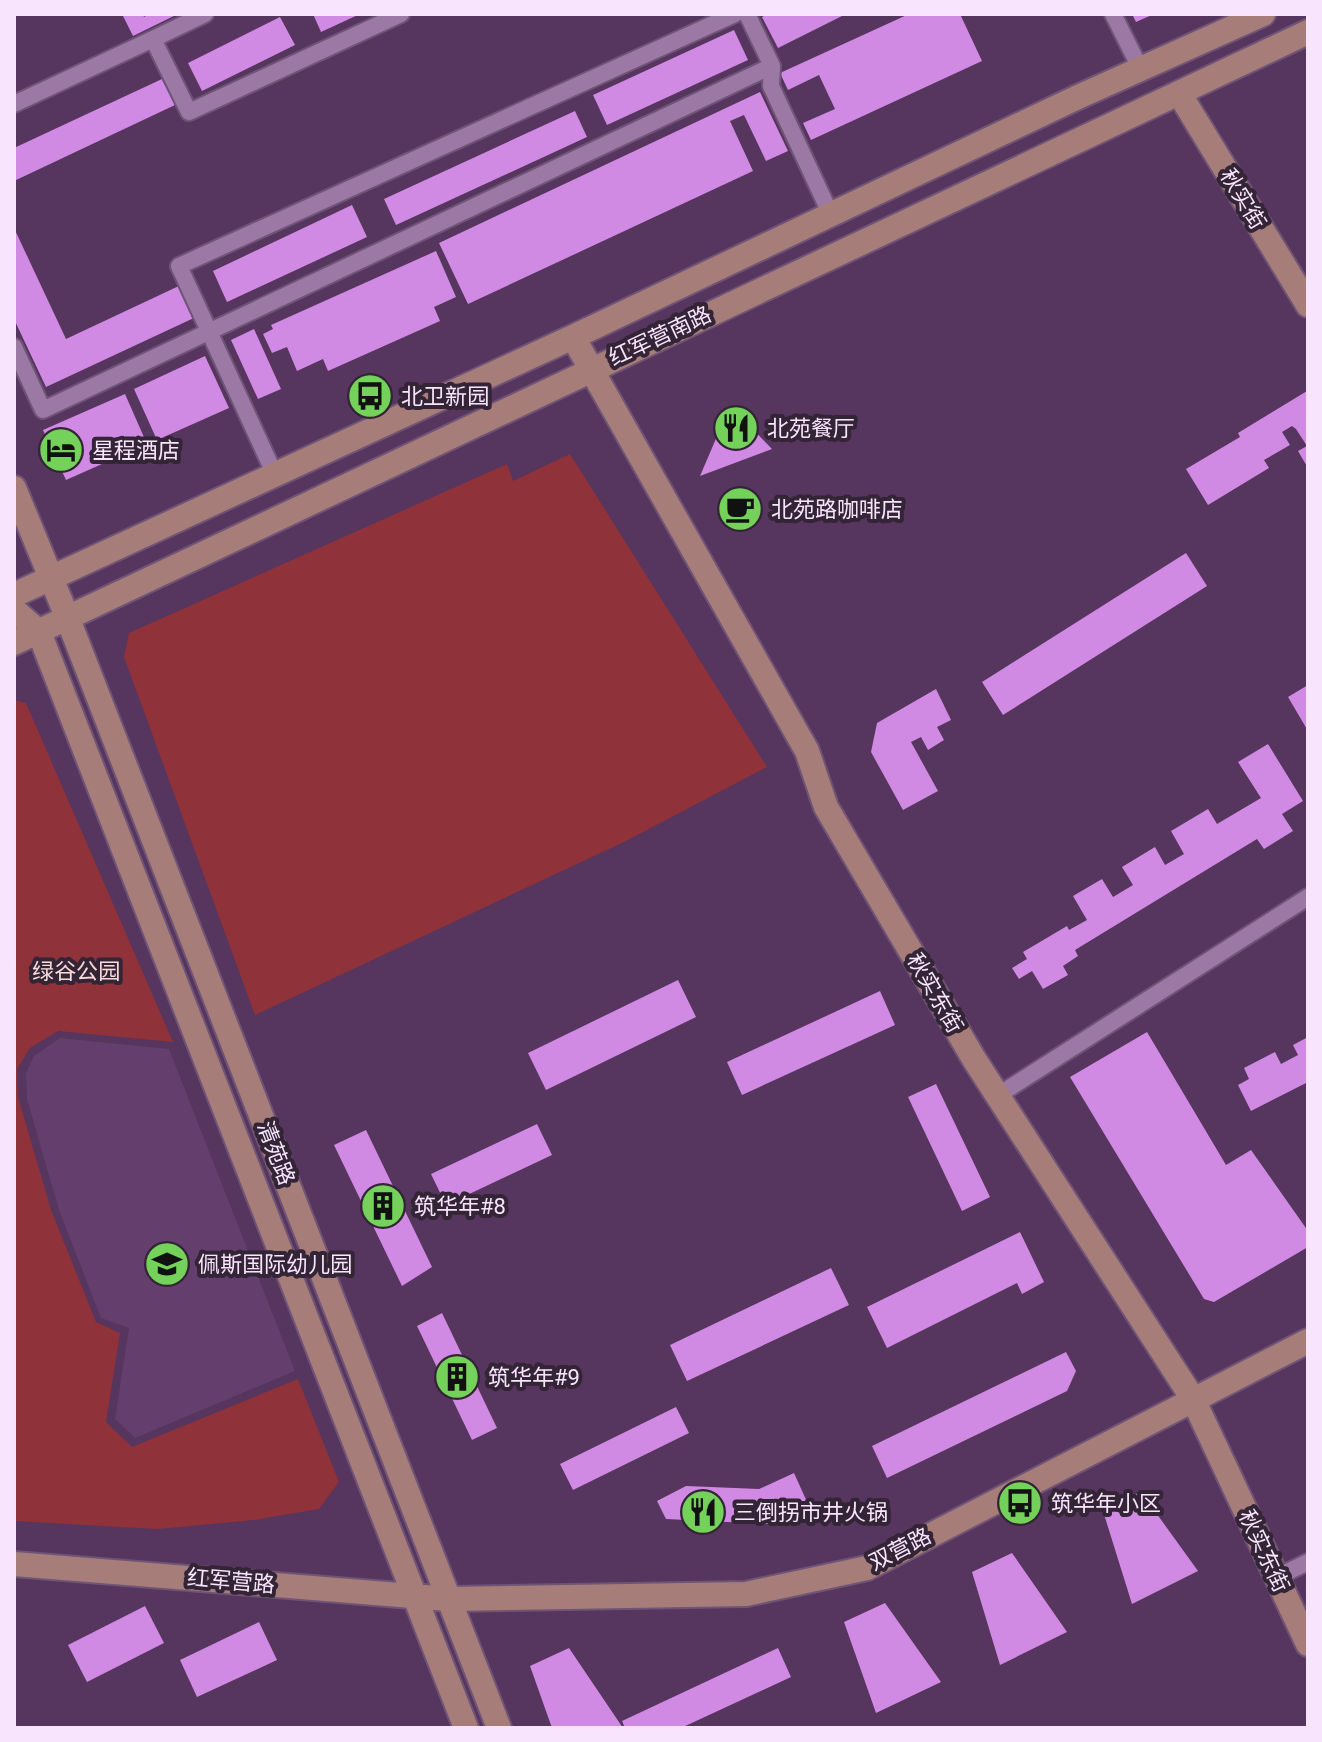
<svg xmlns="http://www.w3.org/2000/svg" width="1322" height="1742" viewBox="0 0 1322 1742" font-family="Roboto,'Noto Sans SC',sans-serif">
  <rect width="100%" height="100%" fill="#56355e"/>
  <path fill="#643f6d" d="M 60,1038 L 169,1049 L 295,1371 L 135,1438 L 115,1419 L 129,1328 L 101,1318 L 59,1210 L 27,1099 L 26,1073 L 34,1056 Z"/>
  <path fill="#903239" d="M 570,454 L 767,767 L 626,841 L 255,1015 L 124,657 L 129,633 L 507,464 L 513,481 Z
    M 14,700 L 26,703 L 173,1042 L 58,1031 L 30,1048 L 17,1069 L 18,1097 L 51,1210 L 96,1322 L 120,1333 L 106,1422 L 132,1447 L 298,1379 L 339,1482 L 319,1509 L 254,1520 L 158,1529 L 14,1521 Z"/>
  <path fill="#d18ae3" d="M 122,14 L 143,14 L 144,17 L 149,14 L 178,14 L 133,36 Z
    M 313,14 L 360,14 L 321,32 Z
    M 768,14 L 846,14 L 778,48 L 762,17 Z
    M 909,14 L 960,14 L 982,61 L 811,140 L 803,123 L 835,109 L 819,75 L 788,90 L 780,73 Z
    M 1132,14 L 1154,14 L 1136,22 Z
    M 280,17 L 295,45 L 202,91 L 188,63 Z
    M 734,30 L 748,60 L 607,125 L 593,95 Z
    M 162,79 L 175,105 L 14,181 L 14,148 Z
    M 760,92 L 788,151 L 766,161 L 744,115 L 730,121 L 753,171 L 468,304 L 439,243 Z
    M 575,111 L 587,137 L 396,225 L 384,199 Z
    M 352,205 L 367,237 L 227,302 L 213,271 Z
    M 14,228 L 66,339 L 181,285 L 196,317 L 46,387 L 14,319 Z
    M 436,251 L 456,297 L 434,307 L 440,321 L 328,371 L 323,359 L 297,371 L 287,347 L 272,353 L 263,334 L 273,329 L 271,325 Z
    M 254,329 L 281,389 L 258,399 L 231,340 Z
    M 205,356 L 229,408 L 157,440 L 134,389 Z
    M 1307,391 L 1308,468 L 1298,451 L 1307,446 L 1296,429 L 1292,426 L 1282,432 L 1290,445 L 1264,460 L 1269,468 L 1208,505 L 1186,469 L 1240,437 L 1238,433 Z
    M 125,394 L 147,444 L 66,480 L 43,430 Z
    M 730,406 L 772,449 L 700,476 Z
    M 1186,553 L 1207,586 L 1003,715 L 982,682 Z
    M 1308,685 L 1308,731 L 1288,697 Z
    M 936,689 L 951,720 L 937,727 L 944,740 L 928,750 L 921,737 L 911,742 L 938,791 L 903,810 L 871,752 L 877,723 Z
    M 1268,744 L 1303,801 L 1282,814 L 1293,831 L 1264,849 L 1257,839 L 1075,950 L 1078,956 L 1063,966 L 1068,975 L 1043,989 L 1032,971 L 1019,979 L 1012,968 L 1027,959 L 1023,952 L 1067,926 L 1069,930 L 1087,920 L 1073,896 L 1102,879 L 1113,897 L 1133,885 L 1122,867 L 1155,847 L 1165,865 L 1184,854 L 1171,831 L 1208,809 L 1217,824 L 1261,798 L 1238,762 Z
    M 678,980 L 696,1017 L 546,1090 L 528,1053 Z
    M 880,991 L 895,1025 L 742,1095 L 727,1062 Z
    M 1147,1032 L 1226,1165 L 1251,1150 L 1308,1231 L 1308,1247 L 1214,1302 L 1204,1299 L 1070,1077 Z
    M 1308,1037 L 1308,1082 L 1251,1111 L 1238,1085 L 1249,1079 L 1244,1068 L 1275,1052 L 1281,1064 L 1298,1055 L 1293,1045 Z
    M 936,1084 L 990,1197 L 962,1211 L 908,1097 Z
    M 537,1124 L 552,1155 L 446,1205 L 431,1174 Z
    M 366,1130 L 432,1267 L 402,1286 L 334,1145 Z
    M 1020,1232 L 1044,1282 L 1022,1294 L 1017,1283 L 887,1348 L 867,1307 Z
    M 831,1268 L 849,1305 L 687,1381 L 670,1345 Z
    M 442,1313 L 497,1428 L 472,1440 L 417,1326 Z
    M 1066,1352 L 1076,1371 L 1067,1391 L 887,1478 L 872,1446 Z
    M 676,1407 L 689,1433 L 573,1490 L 560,1464 Z
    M 794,1473 L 808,1504 L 767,1524 L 666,1519 L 657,1501 L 686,1486 L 759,1489 Z
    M 1141,1492 L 1198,1571 L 1132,1604 L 1103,1511 Z
    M 1012,1553 L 1067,1632 L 1000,1665 L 972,1572 Z
    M 885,1603 L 941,1682 L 876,1713 L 844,1622 Z
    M 145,1606 L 164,1643 L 87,1682 L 68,1645 Z
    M 259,1622 L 277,1660 L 197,1697 L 180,1660 Z
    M 569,1648 L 623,1728 L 552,1728 L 530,1666 Z
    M 778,1648 L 791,1677 L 681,1728 L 625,1728 L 622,1721 Z"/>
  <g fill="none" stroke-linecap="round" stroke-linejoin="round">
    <g stroke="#6f5476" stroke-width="20">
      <path id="street" d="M 205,14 L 153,39 L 189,112 L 401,14
        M 747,14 L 772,66 L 771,86 L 831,215
        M 1113,14 L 1141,70
        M 14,104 L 153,39
        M 14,347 L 43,410 L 772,66
        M 275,475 L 179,266 L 735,14
        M 997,1096 L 1308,897
        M 1277,1577 L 1308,1562"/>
    </g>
    <g stroke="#6f5476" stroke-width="28">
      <path id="secondary" d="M 1179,93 L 1308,305
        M 573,337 L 807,751 L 826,807 L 974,1059 L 1193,1399 L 1308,1644
        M 14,488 L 68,619 L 499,1728
        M 14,595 L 573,337 L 1078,97 L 1263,14
        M 14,610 L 39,632 L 466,1728
        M 14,643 L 1308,32
        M 14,1564 L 449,1599 L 746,1594 L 867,1568 L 1308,1341"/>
    </g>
    <use href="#street" stroke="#9c78a5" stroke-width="16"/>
    <use href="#secondary" stroke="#a77d79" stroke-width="24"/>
  </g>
  <defs>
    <g id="bus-disc" transform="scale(2.3)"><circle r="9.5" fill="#74d25b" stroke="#332436"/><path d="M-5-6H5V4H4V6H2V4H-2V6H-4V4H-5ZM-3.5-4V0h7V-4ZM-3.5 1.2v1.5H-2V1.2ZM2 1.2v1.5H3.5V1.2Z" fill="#111"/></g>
    <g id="restaurant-disc" transform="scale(2.3)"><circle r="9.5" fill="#74d25b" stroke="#332436"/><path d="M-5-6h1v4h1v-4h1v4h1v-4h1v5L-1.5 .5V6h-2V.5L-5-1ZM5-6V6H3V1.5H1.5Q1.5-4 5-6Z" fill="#111"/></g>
    <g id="hotel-disc" transform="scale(2.3)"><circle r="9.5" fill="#74d25b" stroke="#332436"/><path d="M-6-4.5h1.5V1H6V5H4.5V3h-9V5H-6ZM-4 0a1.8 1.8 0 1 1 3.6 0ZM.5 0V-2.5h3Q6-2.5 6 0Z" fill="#111"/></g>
    <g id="cafe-disc" transform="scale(2.3)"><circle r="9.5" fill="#74d25b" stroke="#332436"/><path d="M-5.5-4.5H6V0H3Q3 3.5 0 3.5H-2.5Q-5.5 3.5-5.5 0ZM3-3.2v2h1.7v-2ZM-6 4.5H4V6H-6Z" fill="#111"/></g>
    <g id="building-disc" transform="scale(2.3)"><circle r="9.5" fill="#74d25b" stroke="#332436"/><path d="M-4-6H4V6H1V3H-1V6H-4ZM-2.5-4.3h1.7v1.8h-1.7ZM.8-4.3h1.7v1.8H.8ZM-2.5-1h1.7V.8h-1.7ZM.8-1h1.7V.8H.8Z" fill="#111"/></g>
    <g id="school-disc" transform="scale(2.3)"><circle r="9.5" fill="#74d25b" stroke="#332436"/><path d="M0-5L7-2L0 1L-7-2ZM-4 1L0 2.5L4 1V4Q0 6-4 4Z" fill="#111"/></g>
  </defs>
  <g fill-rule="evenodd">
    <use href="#bus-disc" x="370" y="396"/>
    <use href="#restaurant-disc" x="736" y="428"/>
    <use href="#hotel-disc" x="61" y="450"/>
    <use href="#cafe-disc" x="740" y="509"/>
    <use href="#building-disc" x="383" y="1206"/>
    <use href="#school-disc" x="167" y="1264"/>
    <use href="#building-disc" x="457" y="1377"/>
    <use href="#bus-disc" x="1020" y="1503"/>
    <use href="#restaurant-disc" x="703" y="1512"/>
  </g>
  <g text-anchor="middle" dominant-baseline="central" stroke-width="8" stroke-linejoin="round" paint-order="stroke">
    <g font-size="22" fill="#f8e5fd" stroke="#332436">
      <text transform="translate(1243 199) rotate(59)">秋实街</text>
      <text transform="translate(660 336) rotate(-25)">红军营南路</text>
      <text transform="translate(935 993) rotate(60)">秋实东街</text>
      <text transform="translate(276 1153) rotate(69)">清苑路</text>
      <text transform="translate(900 1549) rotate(-27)">双营路</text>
      <text transform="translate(1264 1551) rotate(65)">秋实东街</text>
      <text transform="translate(231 1581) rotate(5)">红军营路</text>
    </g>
    <g font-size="22" fill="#f8e5fd" stroke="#332436" text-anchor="start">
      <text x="401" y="396">北卫新园</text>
      <text x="767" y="428">北苑餐厅</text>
      <text x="92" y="450">星程酒店</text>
      <text x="771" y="509">北苑路咖啡店</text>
      <text x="414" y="1206">筑华年#8</text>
      <text x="198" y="1264">佩斯国际幼儿园</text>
      <text x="488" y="1377">筑华年#9</text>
      <text x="1051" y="1503">筑华年小区</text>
      <text x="734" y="1512">三倒拐市井火锅</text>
    </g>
    <g font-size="22" fill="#fadad9" stroke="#332436">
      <text x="76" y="971">绿谷公园</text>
    </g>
  </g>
  <rect width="1322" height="1742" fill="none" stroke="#f8e5fd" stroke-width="32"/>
</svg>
